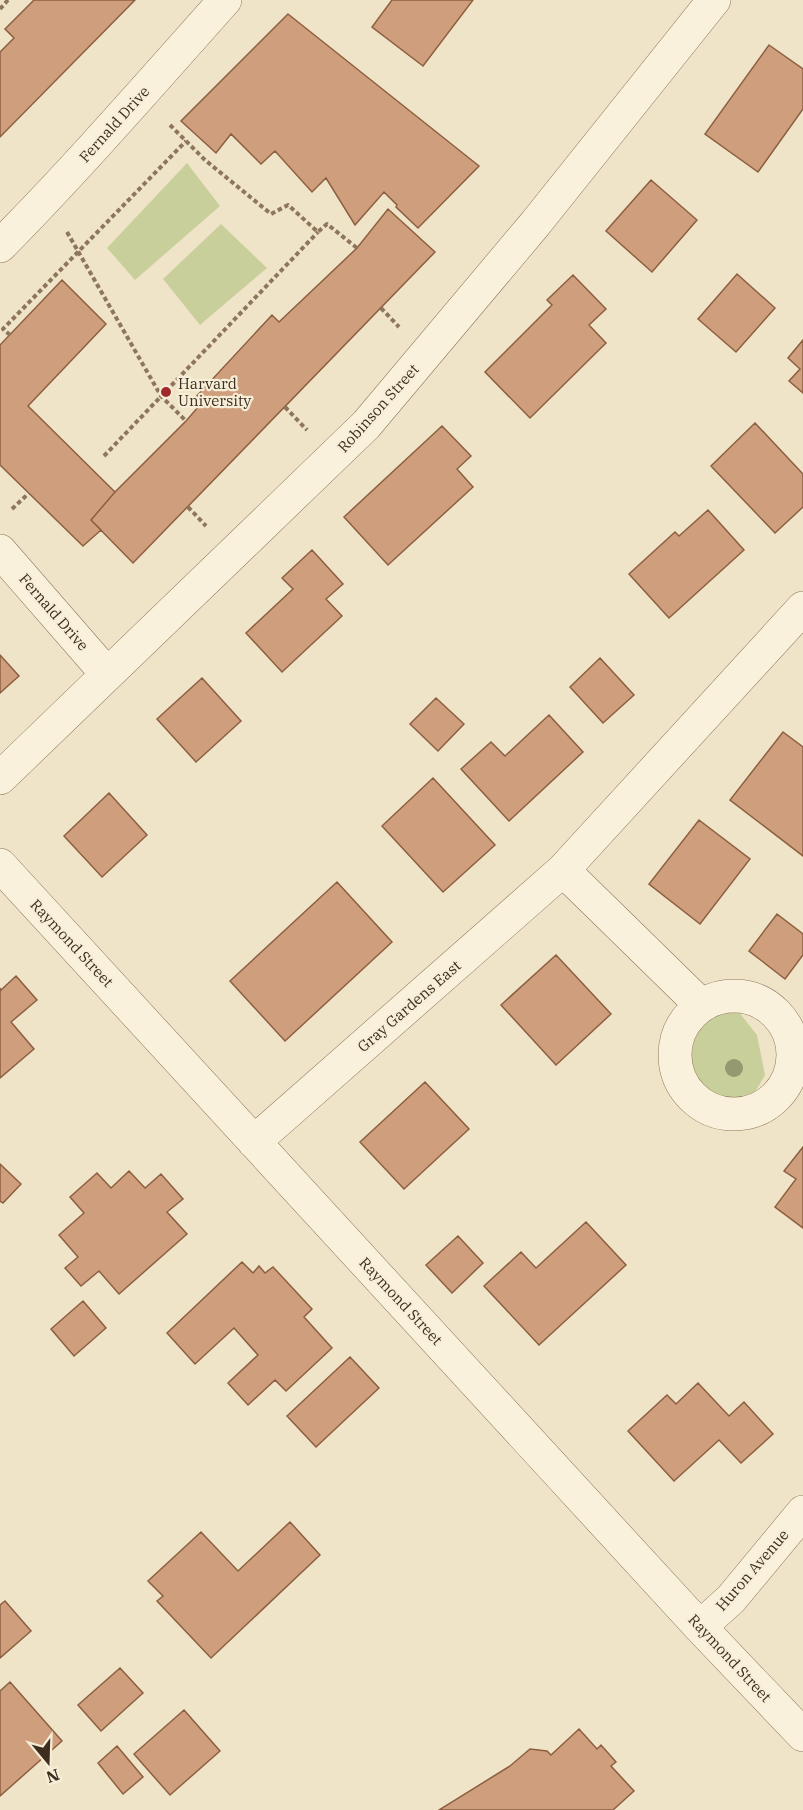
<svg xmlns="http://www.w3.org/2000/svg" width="803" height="1810" viewBox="0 0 803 1810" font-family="'IBM Plex Serif',serif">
  <rect width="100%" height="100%" fill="#f0e4c8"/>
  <path fill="#c9cf9b" d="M 187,163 L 220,206 L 135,280 L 107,248 Z
    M 221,224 L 267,268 L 200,325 L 163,279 Z
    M 738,1011 L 757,1035 L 765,1075 L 751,1099 L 713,1106 L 697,1085 L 691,1060 L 695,1032 L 709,1016 Z"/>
  <path fill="#cf9f7d" stroke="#8d5f41" stroke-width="1.5" d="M 34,0 L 135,0 L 0,137 L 0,52 L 14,38 L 5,29 Z
    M 392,0 L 473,0 L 423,66 L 372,27 Z
    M 288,14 L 479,166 L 418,228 L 396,207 L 397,205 L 384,192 L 355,225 L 326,178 L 312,192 L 275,151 L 261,164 L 231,134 L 216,153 L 181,121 Z
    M 769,45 L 803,69 L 803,109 L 758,172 L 705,134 Z
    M 651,180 L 697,220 L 652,272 L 606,231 Z
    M 388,209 L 435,252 L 133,563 L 91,520 L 115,492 L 186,421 L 199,406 L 194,399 L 272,315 L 279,322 L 357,248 Z
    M 737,274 L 775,308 L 736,352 L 698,319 Z
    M 573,275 L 606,309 L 589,325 L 606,343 L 530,418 L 485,372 L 552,305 L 547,300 Z
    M 62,280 L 106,324 L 28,406 L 115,492 L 91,520 L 101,530 L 83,546 L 0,465 L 0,345 Z
    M 803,340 L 803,393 L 789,381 L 800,369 L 788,358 Z
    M 755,423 L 803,474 L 803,507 L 775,533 L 711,466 Z
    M 442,426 L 471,456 L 457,469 L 473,487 L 388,565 L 344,517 Z
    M 708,510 L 744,550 L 669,618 L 629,574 L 675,532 L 679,536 Z
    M 312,550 L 343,584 L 326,599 L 342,616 L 282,672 L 246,633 L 293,589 L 282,578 Z
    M 0,655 L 19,676 L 0,693 Z
    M 600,658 L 634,695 L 603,723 L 570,687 Z
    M 202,678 L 241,721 L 196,762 L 157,719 Z
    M 436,698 L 464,724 L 438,751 L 410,724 Z
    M 549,715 L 583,752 L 509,821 L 461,769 L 491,742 L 505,756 Z
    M 783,732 L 803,747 L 803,856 L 730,800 Z
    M 433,778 L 495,845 L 443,892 L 382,826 Z
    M 109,793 L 147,835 L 102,877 L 64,836 Z
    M 699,820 L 750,859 L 700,924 L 649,884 Z
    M 337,882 L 392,942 L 285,1041 L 230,981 Z
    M 777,914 L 803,934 L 803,955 L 785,979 L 749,951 Z
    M 556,955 L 611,1014 L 556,1065 L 501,1005 Z
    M 16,976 L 37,1000 L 11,1022 L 34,1049 L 0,1078 L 0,988 L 1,990 Z
    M 425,1082 L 469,1129 L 404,1189 L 360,1142 Z
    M 803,1147 L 803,1228 L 775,1207 L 796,1179 L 784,1171 Z
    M 0,1164 L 21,1184 L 3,1203 L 0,1201 Z
    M 129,1171 L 145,1188 L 161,1174 L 183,1199 L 167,1212 L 187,1234 L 119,1294 L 99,1271 L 81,1286 L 65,1268 L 78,1257 L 59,1235 L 84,1213 L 70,1197 L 97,1173 L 111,1188 Z
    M 586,1222 L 626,1265 L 539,1345 L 484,1286 L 521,1252 L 536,1268 Z
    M 458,1236 L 483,1263 L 452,1293 L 426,1265 Z
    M 242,1262 L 253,1273 L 259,1266 L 265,1273 L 273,1267 L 312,1309 L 304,1317 L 332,1348 L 286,1391 L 275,1380 L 248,1405 L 228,1383 L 258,1355 L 234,1328 L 195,1364 L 167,1333 Z
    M 83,1301 L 106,1328 L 74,1356 L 51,1329 Z
    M 350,1357 L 379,1388 L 316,1447 L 287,1416 Z
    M 698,1383 L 729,1416 L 744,1402 L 773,1434 L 741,1463 L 719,1440 L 674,1481 L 628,1431 L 667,1395 L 676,1404 Z
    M 290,1522 L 320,1555 L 211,1658 L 157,1601 L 163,1596 L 148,1581 L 201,1532 L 238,1571 Z
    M 5,1601 L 31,1631 L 0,1658 L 0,1605 Z
    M 120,1668 L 143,1693 L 101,1731 L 78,1705 Z
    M 10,1682 L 62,1741 L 0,1796 L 0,1691 Z
    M 184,1710 L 220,1751 L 170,1795 L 134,1754 Z
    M 579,1729 L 597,1749 L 601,1745 L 616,1762 L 611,1766 L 634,1791 L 613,1810 L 439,1810 L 510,1766 L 530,1749 L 547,1751 L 551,1755 Z
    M 117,1746 L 143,1777 L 123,1794 L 98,1763 Z"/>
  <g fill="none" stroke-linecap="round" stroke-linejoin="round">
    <g stroke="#8d765c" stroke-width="34">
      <path id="minor" d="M 0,246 C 78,167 151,83 225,0
        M 0,551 L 107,674
        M 0,778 L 366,425 L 535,224 L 714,0
        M 0,865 L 700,1627 L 803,1735
        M 563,870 L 701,1005
        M675 1055a59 59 0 1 1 118 0a59 59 0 1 1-118 0Z
        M 254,1142 L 563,870 L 803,608
        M 700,1627 L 731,1599 L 803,1512"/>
    </g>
    <path stroke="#8d765c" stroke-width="4" stroke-dasharray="4.5 3" stroke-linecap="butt" d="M 0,9 L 8,0
      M 170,125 L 205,160 L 271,214 L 288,205 L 318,232 L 327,224 L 357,248
      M 67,232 L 161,396 L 186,421
      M 381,308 L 399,327
      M 10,335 L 3,329 L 186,141
      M 285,407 L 307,430
      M 104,456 L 318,232
      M 188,507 L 206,526
      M 12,509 L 29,493"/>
    <use href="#minor" stroke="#faf1dc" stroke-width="33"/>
  </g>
  <circle fill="#96986f" cx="734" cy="1068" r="9"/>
  <circle fill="#9e2a2b" stroke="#f7eed8" stroke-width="2" cx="166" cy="392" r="6"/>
  <g text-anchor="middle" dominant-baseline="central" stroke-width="4.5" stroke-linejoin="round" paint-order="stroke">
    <g font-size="15" fill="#3d2e20" stroke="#f7eed8">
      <text transform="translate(114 124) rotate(-48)">Fernald Drive</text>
      <text transform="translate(378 408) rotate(-48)">Robinson Street</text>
      <text transform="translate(54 612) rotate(49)">Fernald Drive</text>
      <text transform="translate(72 943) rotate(47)">Raymond Street</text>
      <text transform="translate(409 1006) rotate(-41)">Gray Gardens East</text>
      <text transform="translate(401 1301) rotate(47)">Raymond Street</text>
      <text transform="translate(752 1570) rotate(-49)">Huron Avenue</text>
      <text transform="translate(730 1658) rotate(47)">Raymond Street</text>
    </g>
    <g font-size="15" fill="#3d2e20" stroke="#f7eed8" text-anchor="start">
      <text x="178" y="383">Harvard<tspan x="178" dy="17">University</tspan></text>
    </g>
  </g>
  <g transform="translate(48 1762) rotate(161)" stroke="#f7eed8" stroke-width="4.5" paint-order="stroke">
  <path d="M0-4.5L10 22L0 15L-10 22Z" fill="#3d2e20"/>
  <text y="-9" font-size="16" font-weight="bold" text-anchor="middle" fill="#3d2e20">N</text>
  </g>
</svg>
